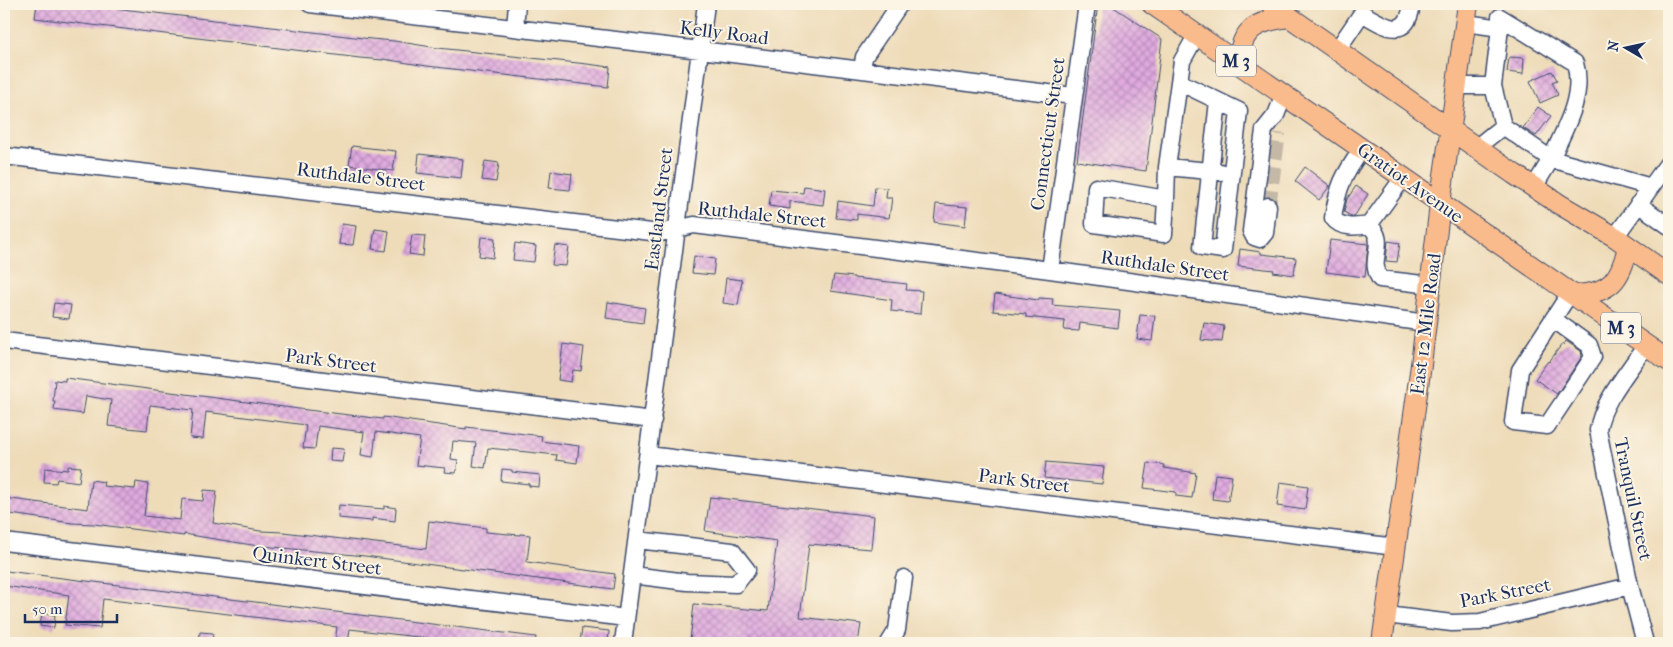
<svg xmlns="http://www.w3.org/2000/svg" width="1673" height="647" viewBox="0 0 1673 647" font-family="'IM FELL French Canon',serif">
  <defs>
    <pattern id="building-cross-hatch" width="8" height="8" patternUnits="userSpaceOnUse" patternTransform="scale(1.25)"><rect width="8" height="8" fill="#e0aadf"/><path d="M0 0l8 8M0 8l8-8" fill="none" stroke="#b58bb8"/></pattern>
  </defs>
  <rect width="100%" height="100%" fill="#fcf5e5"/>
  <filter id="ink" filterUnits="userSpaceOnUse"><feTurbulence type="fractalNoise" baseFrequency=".02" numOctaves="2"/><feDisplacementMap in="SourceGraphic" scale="10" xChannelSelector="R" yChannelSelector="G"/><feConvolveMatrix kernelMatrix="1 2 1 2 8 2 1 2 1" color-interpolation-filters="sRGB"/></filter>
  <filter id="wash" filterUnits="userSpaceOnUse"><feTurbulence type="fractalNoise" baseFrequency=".0096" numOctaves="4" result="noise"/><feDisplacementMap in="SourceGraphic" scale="20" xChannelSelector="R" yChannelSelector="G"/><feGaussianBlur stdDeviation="1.12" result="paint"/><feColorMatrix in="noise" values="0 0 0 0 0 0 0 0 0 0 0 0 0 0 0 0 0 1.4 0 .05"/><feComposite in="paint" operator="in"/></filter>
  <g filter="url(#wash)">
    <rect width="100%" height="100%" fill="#eedcb9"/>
    <g id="blocks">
      <path fill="url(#building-cross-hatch)" d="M 37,4 L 81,4 L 371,39 L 394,41 L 438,48 L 587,64 L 610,67 L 608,87 L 427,66 L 383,59 L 383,60 L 360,58 L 35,18 Z
        M 1098,4 L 1109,4 L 1162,39 L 1146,171 L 1077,161 Z
        M 1509,57 L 1524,58 L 1523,74 L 1507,72 Z
        M 1552,71 L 1557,80 L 1552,82 L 1558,95 L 1540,103 L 1530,81 Z
        M 1538,107 L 1551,116 L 1536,136 L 1523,128 Z
        M 352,146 L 396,151 L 393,171 L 349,165 Z
        M 419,154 L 463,159 L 461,178 L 417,173 Z
        M 485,161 L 499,163 L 496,182 L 482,180 Z
        M 1305,167 L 1330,186 L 1319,200 L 1295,181 Z
        M 551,171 L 572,174 L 570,190 L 549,188 Z
        M 804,186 L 825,189 L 823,205 L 790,201 L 790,209 L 769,206 L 771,190 L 803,193 Z
        M 1356,186 L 1368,194 L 1354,217 L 1351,216 L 1344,212 L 1347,199 Z
        M 875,187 L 887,188 L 886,198 L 892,198 L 889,218 L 857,214 L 857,220 L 836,218 L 838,201 L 873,206 Z
        M 936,204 L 967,207 L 965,226 L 934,222 Z
        M 342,224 L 356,226 L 353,245 L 339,244 Z
        M 375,229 L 389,231 L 386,251 L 372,249 Z
        M 412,235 L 425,236 L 423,256 L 409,254 Z
        M 481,237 L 495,238 L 493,258 L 479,256 Z
        M 1330,240 L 1368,244 L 1365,277 L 1326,272 Z
        M 1388,241 L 1400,243 L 1397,262 L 1386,261 Z
        M 515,243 L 536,246 L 534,262 L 513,260 Z
        M 555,245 L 569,247 L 566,266 L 552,265 Z
        M 1240,249 L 1261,252 L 1261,254 L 1296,258 L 1294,275 L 1273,272 L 1274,270 L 1238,266 Z
        M 694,256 L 715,259 L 713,275 L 692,273 Z
        M 834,275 L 854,277 L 854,278 L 907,284 L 906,290 L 922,291 L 920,314 L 891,311 L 892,300 L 831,291 Z
        M 726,278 L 742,280 L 738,305 L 723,303 Z
        M 995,294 L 1038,300 L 1039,298 L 1053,299 L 1052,305 L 1120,311 L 1118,328 L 1080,323 L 1079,331 L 1064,330 L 1065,321 L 1026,317 L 1026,314 L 993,311 Z
        M 608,302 L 645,308 L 643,323 L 606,318 Z
        M 54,303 L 71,305 L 69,319 L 52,317 Z
        M 1140,315 L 1155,316 L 1152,341 L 1137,339 Z
        M 1204,323 L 1224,326 L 1222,342 L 1201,340 Z
        M 1566,341 L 1581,351 L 1582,356 L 1557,394 L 1535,379 L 1548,361 L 1549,362 L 1562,344 L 1563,345 Z
        M 563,344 L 584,347 L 581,371 L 573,370 L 571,382 L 558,380 Z
        M 65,378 L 299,409 L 383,419 L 383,417 L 466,429 L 466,427 L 542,436 L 541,441 L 579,446 L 577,463 L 556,460 L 557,455 L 488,448 L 485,468 L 473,466 L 476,443 L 453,441 L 451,459 L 458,460 L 456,473 L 444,472 L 445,468 L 416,465 L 420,438 L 376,432 L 373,457 L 361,455 L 364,432 L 318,426 L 315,449 L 303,448 L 306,425 L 206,412 L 203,439 L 190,438 L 193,410 L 150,405 L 147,430 L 108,426 L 111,400 L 86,396 L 83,414 L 54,410 L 55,401 L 53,401 L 55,380 L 65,381 Z
        M 331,448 L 344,449 L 342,462 L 330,461 Z
        M 1046,462 L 1104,467 L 1102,484 L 1044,478 Z
        M 1148,463 L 1164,465 L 1164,468 L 1196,473 L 1192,498 L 1176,496 L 1176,492 L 1144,488 Z
        M 68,466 L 81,467 L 79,482 L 57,479 L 56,483 L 44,482 L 45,468 L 68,470 Z
        M 502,469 L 512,470 L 512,472 L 540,475 L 539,487 L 529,486 L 529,484 L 501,481 Z
        M 1215,474 L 1232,476 L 1228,501 L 1212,499 Z
        M 91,480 L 104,482 L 103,486 L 135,489 L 136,482 L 148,484 L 144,516 L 180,520 L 182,499 L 203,501 L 204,490 L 217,491 L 213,523 L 260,531 L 283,532 L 426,549 L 429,521 L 486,528 L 486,532 L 520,535 L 520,534 L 530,535 L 527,562 L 615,574 L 613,589 L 365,556 L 252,545 L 184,534 L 184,536 L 94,524 L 72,523 L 4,513 L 4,498 L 88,509 Z
        M 1280,482 L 1308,486 L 1305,510 L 1277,506 Z
        M 710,497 L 874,516 L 871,549 L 809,544 L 800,617 L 861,624 L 858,643 L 711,643 L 690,641 L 694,604 L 768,611 L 777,541 L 705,531 Z
        M 339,505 L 384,509 L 384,506 L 396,508 L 395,521 L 372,518 L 372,521 L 338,518 Z
        M 6,571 L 536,637 L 535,643 L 468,643 L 350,629 L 348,643 L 335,643 L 337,627 L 103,599 L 100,628 L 65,625 L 69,595 L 4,586 Z
        M 42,613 L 55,615 L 54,628 L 40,626 Z
        M 582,628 L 609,631 L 608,643 L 580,642 Z
        M 200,632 L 213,633 L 212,643 L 199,643 Z"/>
    </g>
  </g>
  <g filter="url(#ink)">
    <use href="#blocks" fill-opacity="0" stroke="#3b496c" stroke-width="1"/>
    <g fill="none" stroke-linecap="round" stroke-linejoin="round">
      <path stroke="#c4b9a7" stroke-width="16" stroke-dasharray="16 8" stroke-linecap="butt" d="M 1268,206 L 1278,133"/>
      <g stroke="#3b496c" stroke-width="19">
        <path id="minor" d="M 310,4 L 700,50 L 1073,96
          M 1500,17 L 1575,63 C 1585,96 1564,130 1551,159 L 1651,187
          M 515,28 L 517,4
          M 1337,50 L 1362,13 C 1384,26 1407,42 1412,4
          M 862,70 L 864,57 L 900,4
          M 1179,82 L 1239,111 L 1223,250 L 1202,247 L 1218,101
          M 1457,86 L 1493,86 L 1500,28 L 1466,23
          M 1503,126 L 1551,159 L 1534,187
          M 1477,147 L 1503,126 L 1493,86
          M 1362,149 C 1343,176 1338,186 1333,218 C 1341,229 1357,227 1369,225 C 1389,242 1367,258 1380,279 L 1431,285
          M 4,156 L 660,233 L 694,225 L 1050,270 L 1426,323
          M 1167,167 L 1220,172
          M 1166,199 L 1164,234 L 1094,224 L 1096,187 L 1166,199 L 1167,167 L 1182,61 L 1197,34
          M 1638,204 L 1669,226
          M 1268,206 L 1265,233 L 1260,239 L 1254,237 L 1251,231 L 1264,130 L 1276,115 L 1284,95
          M 1369,225 L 1403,178
          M 1615,237 L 1669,162
          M 1050,270 L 1087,4
          M 1553,319 L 1589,345 L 1593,357 L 1547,426 L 1513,422 L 1520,370 L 1570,293
          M 4,341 L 653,420
          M 648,455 L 1396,547
          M 4,542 L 626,618
          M 632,575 L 687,582 L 736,584 L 747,570 L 732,551 L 637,540
          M 1386,615 L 1452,623 L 1480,622 L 1630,586
          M 623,643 L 706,4
          M 889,643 L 897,630 L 904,578
          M 1645,643 L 1630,586 L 1598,430 C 1602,401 1630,370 1646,345"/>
      </g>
      <g stroke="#3b496c" stroke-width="22">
        <path id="major" d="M 1152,4 L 1669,361
          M 1271,4 L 1514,174 L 1559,204 L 1615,237 L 1669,275
          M 1239,63 C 1240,28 1258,21 1289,17
          M 1573,295 C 1610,294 1621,280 1628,246
          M 1382,643 L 1421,365 L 1440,204 L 1468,4"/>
      </g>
      <use href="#minor" stroke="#fff" stroke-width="16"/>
      <use href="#major" stroke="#fabb8c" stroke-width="20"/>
    </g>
  </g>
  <g text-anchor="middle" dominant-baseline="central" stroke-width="4" stroke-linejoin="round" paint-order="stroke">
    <g fill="#fcf5e5" stroke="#5e6a86" stroke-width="1">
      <rect x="1216" y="45.5" width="40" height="31" rx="4"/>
      <rect x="1601" y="312.5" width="40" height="31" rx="4"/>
    </g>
    <g font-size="18" font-weight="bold" fill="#1b2f5e">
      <text x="1236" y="61">M 3</text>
      <text x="1621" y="328">M 3</text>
    </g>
    <g font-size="19" fill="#1b2f5e" stroke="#fcf5e5">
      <text transform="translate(724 33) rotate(7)">Kelly Road</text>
      <text transform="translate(1048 134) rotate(-82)">Connecticut Street</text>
      <text transform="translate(361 177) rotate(7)">Ruthdale Street</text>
      <text transform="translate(1410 183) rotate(35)">Gratiot Avenue</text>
      <text transform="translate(659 209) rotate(-83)">Eastland Street</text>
      <text transform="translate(762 215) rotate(6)">Ruthdale Street</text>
      <text transform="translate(1165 266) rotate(8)">Ruthdale Street</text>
      <text transform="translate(1426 324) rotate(-83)">East 12 Mile Road</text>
      <text transform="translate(331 361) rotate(7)">Park Street</text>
      <text transform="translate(1024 481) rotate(7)">Park Street</text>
      <text transform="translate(1633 499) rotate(78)">Tranquil Street</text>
      <text transform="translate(317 561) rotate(7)">Quinkert Street</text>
      <text transform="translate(1505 593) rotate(-11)">Park Street</text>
    </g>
  </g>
  <rect width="1673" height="647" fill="none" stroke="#fcf5e5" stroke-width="20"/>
  <g transform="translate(1626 48) rotate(279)" stroke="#fcf5e5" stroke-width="4" paint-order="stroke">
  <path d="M0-4L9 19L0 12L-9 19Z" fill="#1b2f5e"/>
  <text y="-8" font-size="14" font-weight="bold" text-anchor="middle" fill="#1b2f5e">N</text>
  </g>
  <path d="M25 614v8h92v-8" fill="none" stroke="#1b2f5e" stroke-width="2.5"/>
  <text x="32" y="614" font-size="15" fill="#1b2f5e" stroke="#fcf5e5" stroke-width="4" paint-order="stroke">50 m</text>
</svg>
